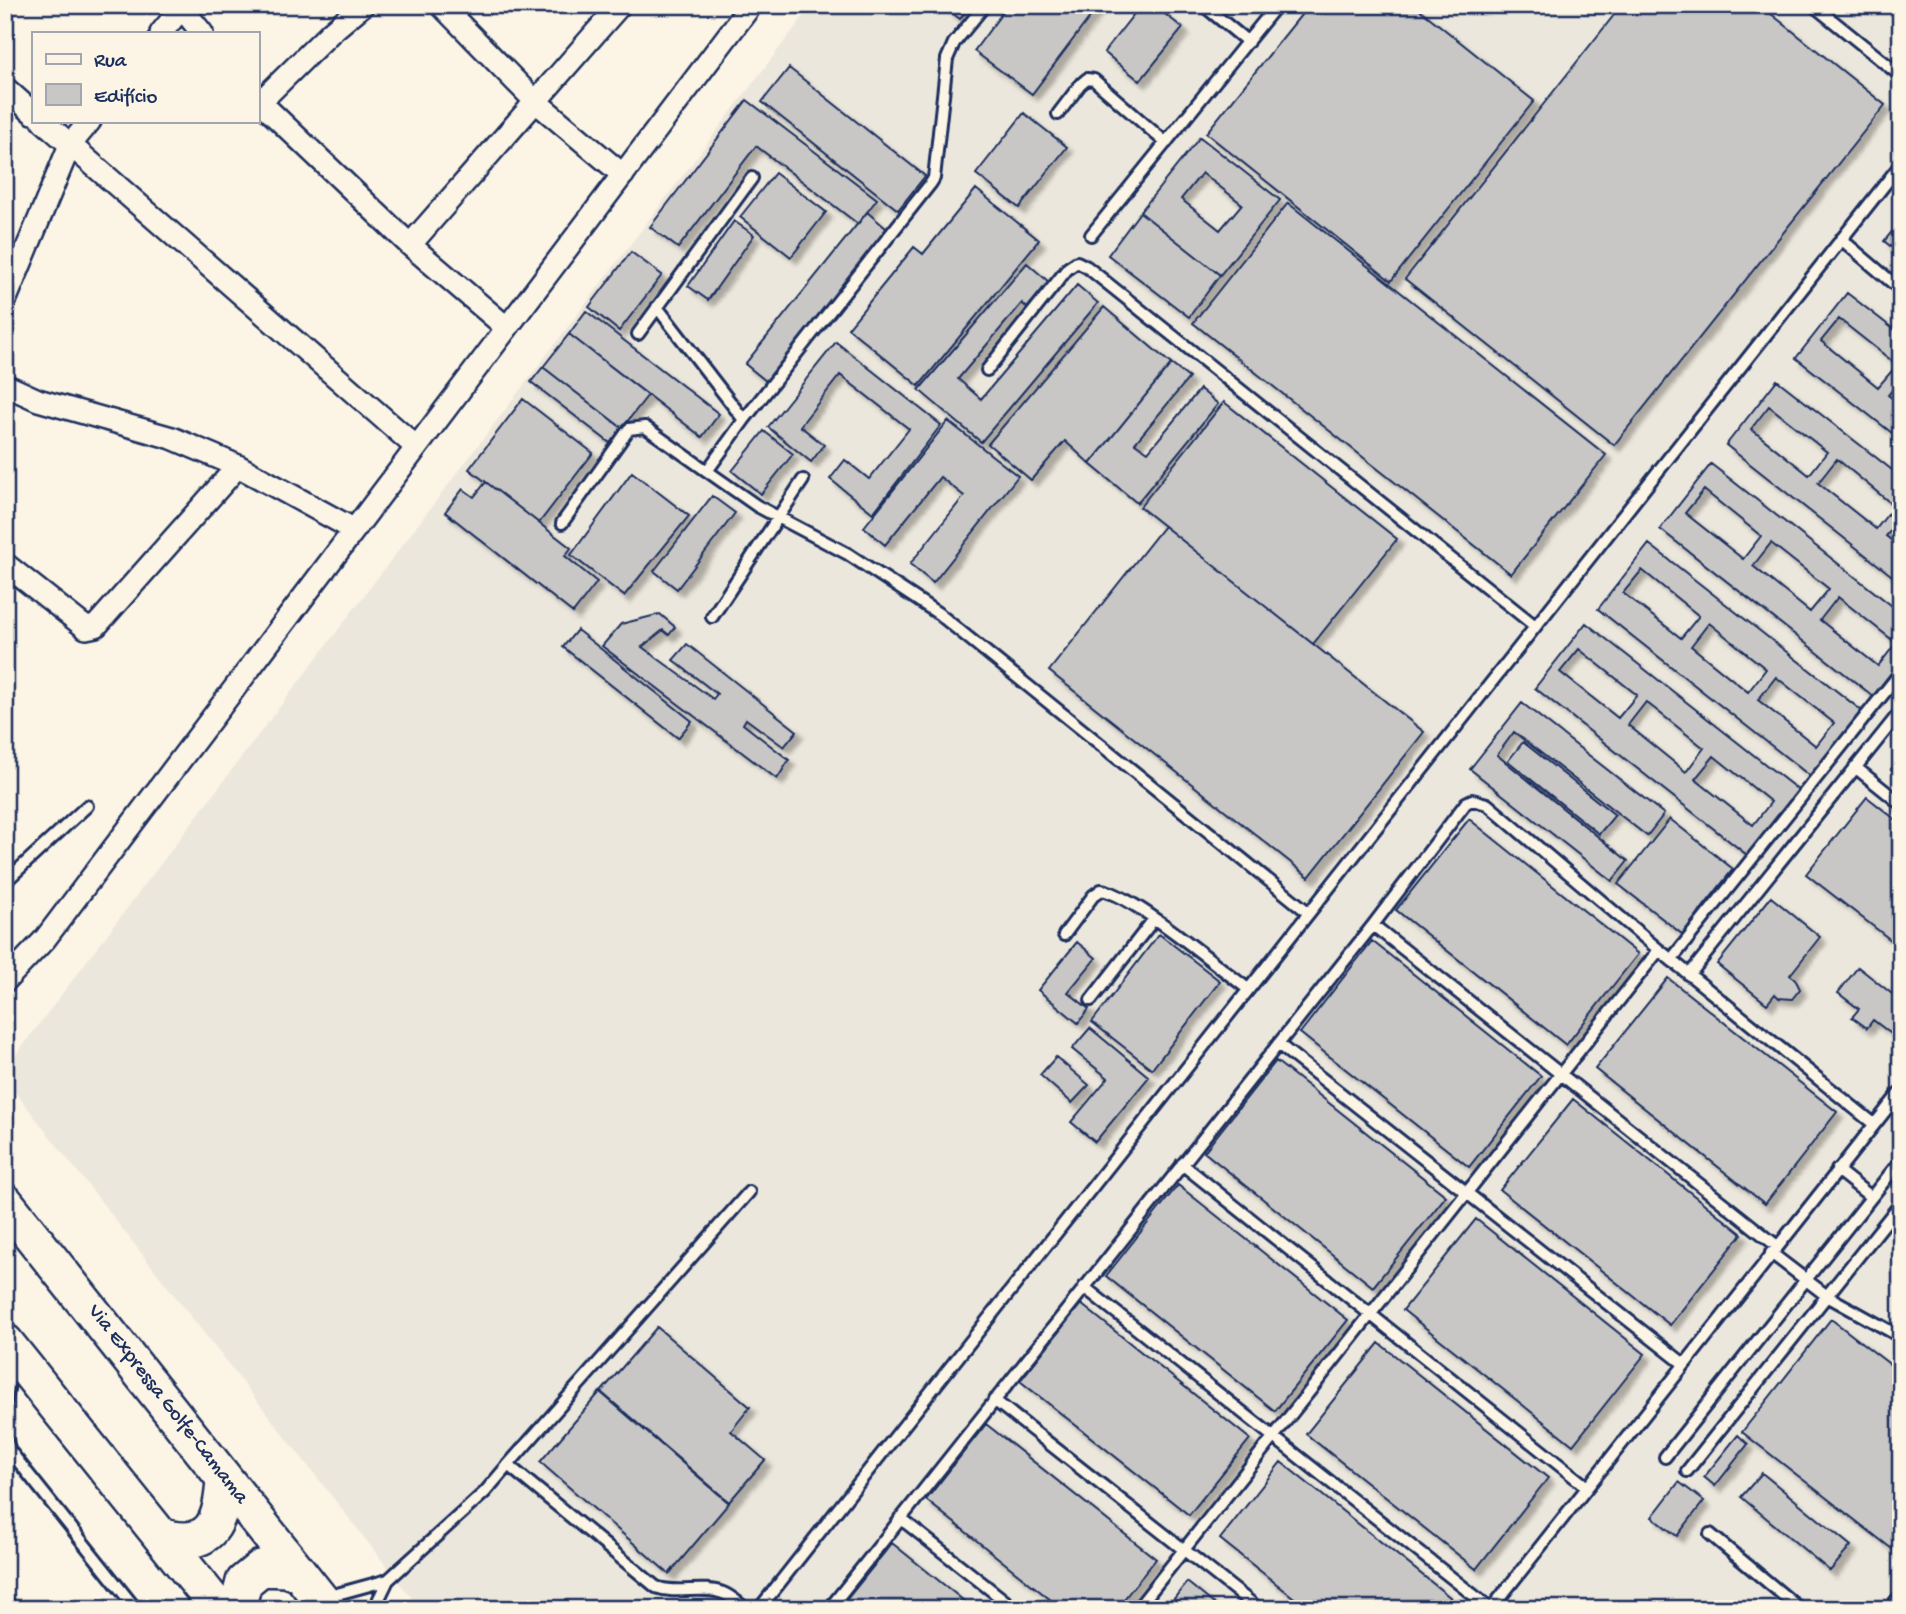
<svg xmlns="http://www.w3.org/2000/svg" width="1906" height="1614" viewBox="0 0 1906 1614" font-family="'Gochi Hand',sans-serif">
  <defs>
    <filter id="shadow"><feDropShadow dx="6" dy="6" stdDeviation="2" flood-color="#0004"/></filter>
  </defs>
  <rect width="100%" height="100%" fill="#fcf5e5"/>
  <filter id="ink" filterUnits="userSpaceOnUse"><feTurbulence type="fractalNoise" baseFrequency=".0143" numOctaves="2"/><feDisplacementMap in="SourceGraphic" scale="14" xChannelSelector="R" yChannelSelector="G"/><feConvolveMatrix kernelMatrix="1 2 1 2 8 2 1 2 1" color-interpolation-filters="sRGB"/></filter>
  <g filter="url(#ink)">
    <path fill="#ece7dc" d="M 812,5 L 1901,5 L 1901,1609 L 420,1609 L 5,1079 L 5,1069 Z"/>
    <path fill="#c8c7c6" stroke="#1b2f5e" stroke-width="2" fill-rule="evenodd" filter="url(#shadow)" d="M 942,5 L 970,5 L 960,19 Z
      M 1008,5 L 1099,5 L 1032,94 L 974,51 Z
      M 1141,5 L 1153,5 L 1183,28 L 1140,81 L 1104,52 Z
      M 1309,5 L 1414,5 L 1534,101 L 1391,281 L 1206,133 Z
      M 1622,5 L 1760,5 L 1885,105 L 1614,445 L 1405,279 Z
      M 789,68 L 925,176 L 898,210 L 762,102 Z
      M 747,100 L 877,199 L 858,224 L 756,146 L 678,248 L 650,227 Z
      M 1024,113 L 1067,147 L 1019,208 L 976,174 Z
      M 1200,137 L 1280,200 L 1220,275 L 1140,212 ZM 1202,173 L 1242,204 L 1220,230 L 1181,199 Z
      M 775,173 L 826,212 L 791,257 L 740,217 Z
      M 976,189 L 1039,240 L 919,386 L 848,328 L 914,247 L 923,254 Z
      M 1288,203 L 1606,455 L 1511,574 L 1193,323 Z
      M 867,212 L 887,229 L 766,381 L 745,364 Z
      M 1140,212 L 1220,275 L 1189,317 L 1108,255 Z
      M 734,221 L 754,235 L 708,300 L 688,286 Z
      M 1901,221 L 1901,255 L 1884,241 Z
      M 631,252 L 662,275 L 619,331 L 589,307 Z
      M 1027,263 L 1049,282 L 1027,308 L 1022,303 L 958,379 L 981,399 L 1077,285 L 1098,303 L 981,442 L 919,390 Z
      M 1847,293 L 1901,335 L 1901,379 L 1888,395 L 1901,405 L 1901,440 L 1796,358 ZM 1839,319 L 1897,365 L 1878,387 L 1821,341 Z
      M 1104,307 L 1171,364 L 1090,464 L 1065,441 L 1031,480 L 988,444 Z
      M 586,311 L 719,414 L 702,437 L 569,334 Z
      M 569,334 L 648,395 L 622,428 L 543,367 Z
      M 836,342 L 941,425 L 873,513 L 830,479 L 845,460 L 869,479 L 909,429 L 840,375 L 800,426 L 824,445 L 811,462 L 768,427 Z
      M 1171,364 L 1189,378 L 1135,443 L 1148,452 L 1200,389 L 1218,404 L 1137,503 L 1090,464 Z
      M 543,367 L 622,428 L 610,443 L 531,382 Z
      M 1777,380 L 1901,477 L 1901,518 L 1886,536 L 1901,548 L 1901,583 L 1726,445 ZM 1769,406 L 1827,452 L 1809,475 L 1751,429 ZM 1837,459 L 1894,506 L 1876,529 L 1818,483 Z
      M 523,399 L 593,453 L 539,523 L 469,469 Z
      M 1224,402 L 1397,539 L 1313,644 L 1140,507 Z
      M 948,421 L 1018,476 L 933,583 L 910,564 L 964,496 L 940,477 L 885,545 L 864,527 Z
      M 764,431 L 793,454 L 761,494 L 732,471 Z
      M 1711,464 L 1901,613 L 1901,660 L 1873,696 L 1660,529 ZM 1704,490 L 1761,536 L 1743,559 L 1685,513 ZM 1771,543 L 1829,589 L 1810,612 L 1753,566 ZM 1838,597 L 1896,643 L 1878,666 L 1820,620 Z
      M 632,472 L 689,516 L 624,596 L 571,555 Z
      M 486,482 L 571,548 L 565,556 L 597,582 L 573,613 L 445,512 L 463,489 L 474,497 Z
      M 712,496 L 735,513 L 677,589 L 654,571 Z
      M 1164,526 L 1424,732 L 1309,877 L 1049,671 Z
      M 1649,544 L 1862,711 L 1810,776 L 1598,609 ZM 1642,570 L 1699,616 L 1681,638 L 1623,593 ZM 1709,623 L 1766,669 L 1748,692 L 1691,646 ZM 1776,677 L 1834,723 L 1816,746 L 1758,700 Z
      M 660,614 L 675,627 L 669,635 L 663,630 L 642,647 L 713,699 L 717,694 L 673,660 L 687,644 L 797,731 L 784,747 L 746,719 L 743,724 L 789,760 L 777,779 L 602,646 L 621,624 Z
      M 1586,623 L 1798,790 L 1747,855 L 1535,688 ZM 1579,649 L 1637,695 L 1618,718 L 1560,672 ZM 1646,702 L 1704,748 L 1686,772 L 1628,725 ZM 1714,756 L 1771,802 L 1753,825 L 1695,779 Z
      M 577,630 L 692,721 L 678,738 L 563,647 Z
      M 1522,703 L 1664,814 L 1647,836 L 1514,732 L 1497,755 L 1628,861 L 1612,881 L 1470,769 Z
      M 1523,742 L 1615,815 L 1599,834 L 1508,761 Z
      M 1901,757 L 1901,776 L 1891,769 Z
      M 1867,797 L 1901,824 L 1901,948 L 1806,874 Z
      M 1469,819 L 1638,954 L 1566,1045 L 1396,910 Z
      M 1670,819 L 1733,869 L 1682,934 L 1618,884 Z
      M 1771,897 L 1820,937 L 1790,975 L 1795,979 L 1800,989 L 1792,999 L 1779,998 L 1775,994 L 1767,1004 L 1717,964 Z
      M 1159,934 L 1220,981 L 1152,1069 L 1092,1022 Z
      M 1372,941 L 1541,1076 L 1469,1167 L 1300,1033 Z
      M 1077,942 L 1096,958 L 1068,992 L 1089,1009 L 1078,1023 L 1038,990 Z
      M 1858,967 L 1901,1001 L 1901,1027 L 1894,1036 L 1873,1020 L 1867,1028 L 1852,1017 L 1859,1009 L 1838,993 Z
      M 1668,978 L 1837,1112 L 1765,1204 L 1595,1069 Z
      M 1090,1028 L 1149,1077 L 1095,1142 L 1071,1122 L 1108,1078 L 1072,1049 Z
      M 1056,1057 L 1089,1085 L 1072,1103 L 1040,1075 Z
      M 1276,1061 L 1446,1196 L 1373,1287 L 1204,1152 Z
      M 1573,1099 L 1742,1234 L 1670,1325 L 1500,1190 Z
      M 1178,1185 L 1348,1320 L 1275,1411 L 1106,1276 Z
      M 1476,1219 L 1645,1354 L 1573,1445 L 1403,1310 Z
      M 1081,1304 L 1250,1439 L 1189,1515 L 1020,1381 Z
      M 1831,1319 L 1901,1373 L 1901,1556 L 1742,1432 Z
      M 657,1327 L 750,1407 L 731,1431 L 765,1460 L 729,1502 L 601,1392 Z
      M 1379,1343 L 1548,1478 L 1476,1569 L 1306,1434 Z
      M 600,1392 L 729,1503 L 669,1574 L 540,1462 Z
      M 986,1424 L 1156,1559 L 1116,1609 L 1062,1609 L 926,1500 Z
      M 1738,1435 L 1748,1444 L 1715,1486 L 1704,1477 Z
      M 1281,1462 L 1451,1598 L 1442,1609 L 1308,1609 L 1220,1539 Z
      M 1762,1473 L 1851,1546 L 1830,1571 L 1741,1497 Z
      M 1679,1482 L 1704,1501 L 1677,1536 L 1652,1517 Z
      M 892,1543 L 974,1609 L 839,1609 Z
      M 1187,1582 L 1220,1609 L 1166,1609 Z
      M 5,1589 L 21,1609 L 5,1609 Z"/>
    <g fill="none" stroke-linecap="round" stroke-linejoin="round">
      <g stroke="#1b2f5e" stroke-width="16">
        <path id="service" d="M 1203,5 L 1248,42
          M 1813,5 L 1901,76
          M 1058,114 L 1080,85 L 1087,79 L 1094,80 L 1166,143
          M 1091,235 L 1277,5
          M 1841,239 L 1901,290
          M 657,307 L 744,420 L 707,471 L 757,506 L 848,554 L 939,614 L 1309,913
          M 638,334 L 752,178
          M 987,370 L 1068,268 L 1077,262 L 1087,267 L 1535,626
          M 744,420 L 931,183 L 934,178 L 947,59 L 954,43 L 985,5
          M 562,523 L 629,429 L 645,427 L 707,471
          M 712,617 L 803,480
          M 1855,767 L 1901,804
          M 5,882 L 87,806
          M 1373,925 L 1777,1246
          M 1064,935 L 1093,896 L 1101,890 C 1132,894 1218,967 1248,989
          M 1671,960 L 1901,672
          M 1689,975 L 1901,711
          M 1091,1000 L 1154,919
          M 1278,1044 L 1684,1364
          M 1182,1164 L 1587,1487
          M 1837,1170 L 1871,1197
          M 1771,1253 L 1827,1296 L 1901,1337
          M 1084,1287 L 1491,1609
          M 994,1400 L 1259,1609
          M 5,1406 L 12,1364
          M 5,1437 L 10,1451 L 136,1609
          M 1665,1457 L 1901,1160
          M 1687,1471 L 1901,1203
          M 900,1518 L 1015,1609
          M 1710,1534 L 1800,1609
          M 326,1597 L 388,1580
          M 374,1609 L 388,1580 L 485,1492 L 508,1465
          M 746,1609 C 738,1603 731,1596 723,1593 C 702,1585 677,1595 656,1587 L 508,1465 L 749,1192
          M 759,1609 L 1901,164
          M 829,1609 L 1373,925 L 1466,803 L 1472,800 L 1487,804 L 1659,950 L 1874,1124
          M 1137,1609 L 1659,950
          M 1491,1609 L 1901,1091
          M 1889,1609 L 1901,1595"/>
      </g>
      <g stroke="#1b2f5e" stroke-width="26">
        <path id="minor" d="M 441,5 L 535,101 L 623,175
          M 182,8 L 202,33
          M 161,33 L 184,5
          M 5,88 L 33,113
          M 257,99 L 410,245 L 507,328
          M 260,102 L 331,32 L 363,5
          M 43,121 L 415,446
          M 410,245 L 620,5
          M 5,301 L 70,145 L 90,121
          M 5,385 L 38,400 L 172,438 L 238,466 L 96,626 L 86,628 L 5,564
          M 238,466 L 353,529
          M 5,981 L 45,939 L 751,5"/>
      </g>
      <g stroke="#1b2f5e" stroke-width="40">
        <path id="trunk" d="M 5,1202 L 328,1609
          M 5,1342 L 219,1609
          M 163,1537 C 212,1550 222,1521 224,1478
          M 237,1609 L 244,1582 L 261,1568 L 286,1569 L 300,1574"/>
      </g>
      <use href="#service" stroke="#fcf5e5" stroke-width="10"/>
      <use href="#minor" stroke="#fcf5e5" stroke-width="21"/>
      <use href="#trunk" stroke="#fcf5e5" stroke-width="35"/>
    </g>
  </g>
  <g text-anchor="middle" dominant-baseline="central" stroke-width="7" stroke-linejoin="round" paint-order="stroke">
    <g font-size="21" fill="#1b2f5e" stroke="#fcf5e5">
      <text transform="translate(167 1405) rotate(52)">Via Expressa Golfe-Camama</text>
    </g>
  </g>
  <rect width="1906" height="1614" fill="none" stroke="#fcf5e5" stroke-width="28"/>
  <rect x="14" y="14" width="1878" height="1586" fill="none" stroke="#1b2f5e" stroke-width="2.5" filter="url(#ink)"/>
  <rect x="32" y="32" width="228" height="91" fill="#fcf5e5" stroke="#a2a6af" stroke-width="2"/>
  <rect x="46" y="54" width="35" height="10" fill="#fcf5e5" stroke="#a2a6af" stroke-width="2"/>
  <text x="94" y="66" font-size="21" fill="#1b2f5e">Rua</text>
  <rect x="46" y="84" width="35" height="21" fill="#c8c7c6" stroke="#a2a6af" stroke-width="2"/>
  <text x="94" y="102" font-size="21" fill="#1b2f5e">Edifício</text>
</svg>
